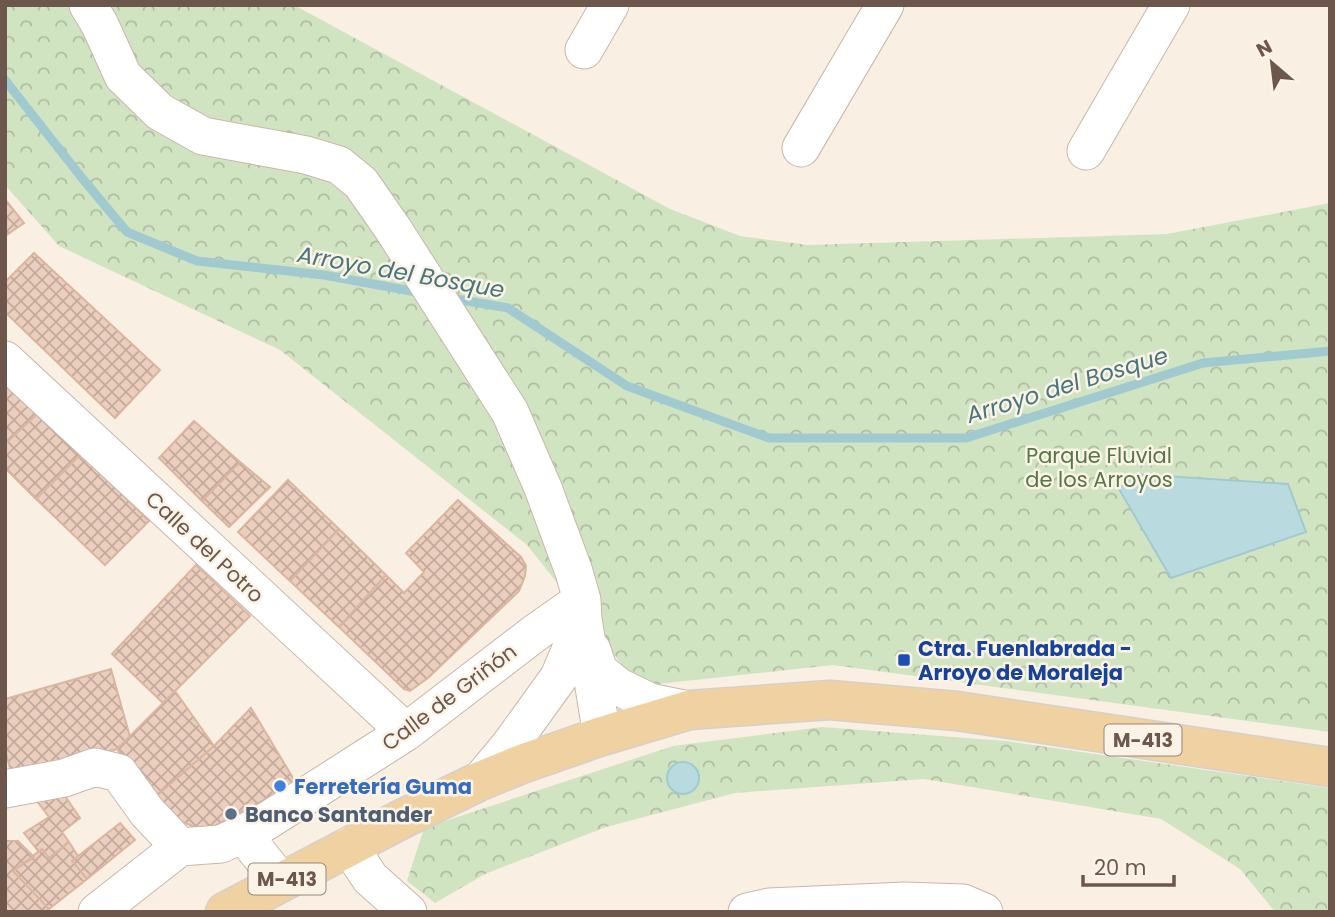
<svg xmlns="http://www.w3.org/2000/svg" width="1335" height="917" viewBox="0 0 1335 917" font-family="Poppins,sans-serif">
  <defs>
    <pattern id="forest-crowns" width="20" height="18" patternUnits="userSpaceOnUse" patternTransform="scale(1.75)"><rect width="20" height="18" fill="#d1e4c2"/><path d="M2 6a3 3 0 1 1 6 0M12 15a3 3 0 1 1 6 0" fill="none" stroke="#aebca0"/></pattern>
    <pattern id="building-cross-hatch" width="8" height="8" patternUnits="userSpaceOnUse" patternTransform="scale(1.75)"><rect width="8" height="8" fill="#ebcebd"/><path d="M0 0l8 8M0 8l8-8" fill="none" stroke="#c3aa9c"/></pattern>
  </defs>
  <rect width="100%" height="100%" fill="#f9efe2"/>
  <path fill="url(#forest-crowns)" d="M 5,5 L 294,5 L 670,209 L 740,236 L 808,245 L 1167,234 L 1330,203 L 1330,732 L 833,665 L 639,686 L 527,545 L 280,350 L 59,246 L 5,185 Z
    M 822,727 L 1006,741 L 1330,788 L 1330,912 L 1275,912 L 1240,869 L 1161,819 L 924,779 L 735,793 L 606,827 L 485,874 L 435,903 L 407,881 L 424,828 L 673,746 Z"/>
  <path fill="#b9dbdf" stroke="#a1cad0" stroke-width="2" d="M 1134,474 L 1288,484 L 1306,532 L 1171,578 L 1119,489 Z
    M667 778a16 16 0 1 1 32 0a16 16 0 1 1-32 0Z"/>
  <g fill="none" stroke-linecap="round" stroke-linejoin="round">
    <path stroke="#a1cad0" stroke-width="9" d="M 5,80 L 82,178 L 127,232 L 197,261 L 324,275 L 422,293
      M 450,298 L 508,308 L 627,386 L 769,438 L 966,438 L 1203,363 L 1330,351"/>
  </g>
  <path fill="url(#building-cross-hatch)" stroke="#dbb59f" stroke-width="2" d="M 5,199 L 24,223 L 5,236 Z
    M 34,253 L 160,370 L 115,418 L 5,312 L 5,282 Z
    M 5,383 L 38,413 L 5,444 Z
    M 38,413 L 81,454 L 36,499 L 5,468 L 5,444 Z
    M 194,421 L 240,462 L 202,501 L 159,458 Z
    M 81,454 L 149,521 L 105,565 L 36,499 Z
    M 240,462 L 270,487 L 229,527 L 202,501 Z
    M 288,480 L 339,529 L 290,581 L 238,532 Z
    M 458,500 L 521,557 L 526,566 L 525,576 L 519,591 L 428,678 L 410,691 L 404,689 L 339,627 L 386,575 L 404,593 L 424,572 L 406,553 Z
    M 339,529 L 386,575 L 339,627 L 290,581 Z
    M 196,565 L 250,616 L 163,703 L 112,654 Z
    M 111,669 L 130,737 L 117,749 L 12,775 L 5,750 L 5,699 Z
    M 175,691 L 214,746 L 154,798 L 117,749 Z
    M 251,708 L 296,783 L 205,831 L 177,820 L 154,798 L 214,746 Z
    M 61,790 L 80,818 L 62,832 L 69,842 L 49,858 L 42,849 L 39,852 L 24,833 L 49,817 L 34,797 Z
    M 120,823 L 135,840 L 87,879 L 72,861 Z
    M 5,841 L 18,841 L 34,857 L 13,871 L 49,909 L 45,912 L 5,912 Z
    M 69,842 L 78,856 L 72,861 L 87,879 L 49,909 L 13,871 L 42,849 L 49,858 Z"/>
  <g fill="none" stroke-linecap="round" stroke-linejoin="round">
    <g stroke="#c8b7ab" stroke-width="39">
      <path id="minor" d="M 88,5 L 100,25 L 123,76 L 160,112 L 203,136 L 306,155 L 339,165 L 361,183 L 393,229 L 510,412 L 543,488 L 574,572 L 582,600 L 583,619 L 602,736
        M 584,50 L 610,5
        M 801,148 L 885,5
        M 1086,151 L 1171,5
        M 5,360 L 406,732
        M 592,650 L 599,671 L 619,687 L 650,702 L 689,710
        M 480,781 L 510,745 L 559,677 L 583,620
        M 5,789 L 64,778 L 95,767 L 119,773 L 147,812 L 180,847
        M 243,834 L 281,882
        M 349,846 L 370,878 L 408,912
        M 97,912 L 180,847 L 221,844 L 259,826 L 406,732 L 535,633 L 582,600
        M 747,912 L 769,907 L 905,901 L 963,903 L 984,912"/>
    </g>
    <g stroke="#d6d0cd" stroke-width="41">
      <path id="primary" d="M 225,912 L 402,819 L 480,781 L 519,765 L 602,736 L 689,710 L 830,700 L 957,711 L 1330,767"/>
    </g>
    <use href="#minor" stroke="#fff" stroke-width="37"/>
    <use href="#primary" stroke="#f0d1a1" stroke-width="38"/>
  </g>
  <rect fill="#1a4fb4" stroke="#fcf3e7" stroke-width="2.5" x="897" y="653" width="14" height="14" rx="3.5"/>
  <circle fill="#3f7fe0" stroke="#fcf3e7" stroke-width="2.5" cx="280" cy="786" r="7"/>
  <circle fill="#5c6f8a" stroke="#fcf3e7" stroke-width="2.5" cx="231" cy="814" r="7"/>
  <g text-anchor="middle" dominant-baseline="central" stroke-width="5" stroke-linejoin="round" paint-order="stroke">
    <g fill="#fcf3e7" stroke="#98867a" stroke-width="2">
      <rect x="1104.5" y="724.5" width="77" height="31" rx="5"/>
      <rect x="248.5" y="863.5" width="77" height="31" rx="5"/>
    </g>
    <g font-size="19" font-weight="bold" fill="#6d574c">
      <text x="1143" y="740">M-413</text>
      <text x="287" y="879">M-413</text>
    </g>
    <g font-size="21" fill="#577748" stroke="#fcf3e7">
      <text x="1099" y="455">Parque Fluvial<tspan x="1099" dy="24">de los Arroyos</tspan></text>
    </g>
    <g font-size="21" fill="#6d574c" stroke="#fcf3e7">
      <text transform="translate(205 547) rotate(43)">Calle del Potro</text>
      <text transform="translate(449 697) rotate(-37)">Calle de Griñón</text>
    </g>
    <g font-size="21" font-weight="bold" fill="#164399" stroke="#fcf3e7" text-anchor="start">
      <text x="918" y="648">Ctra. Fuenlabrada -<tspan x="918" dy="24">Arroyo de Moraleja</tspan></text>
    </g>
    <g font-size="21" font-weight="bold" fill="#366cbe" stroke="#fcf3e7" text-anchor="start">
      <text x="294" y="786">Ferretería Guma</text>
    </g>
    <g font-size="21" font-weight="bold" fill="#4e5e75" stroke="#fcf3e7" text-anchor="start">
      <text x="245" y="814">Banco Santander</text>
    </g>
    <g font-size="23" font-style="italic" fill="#48767e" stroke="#fcf3e7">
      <text transform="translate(401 272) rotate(10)">Arroyo del Bosque</text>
      <text transform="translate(1067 385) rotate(-17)">Arroyo del Bosque</text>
    </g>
  </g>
  <rect width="1335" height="917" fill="none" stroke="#6d574c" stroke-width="14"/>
  <g transform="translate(1272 63) rotate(332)" stroke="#fcf3e7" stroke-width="5" paint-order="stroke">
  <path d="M0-5L12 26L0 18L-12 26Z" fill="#6d574c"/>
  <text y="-10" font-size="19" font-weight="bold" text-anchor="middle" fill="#6d574c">N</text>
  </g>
  <path d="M1083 875v10h91v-10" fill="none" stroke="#6d574c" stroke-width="3.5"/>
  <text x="1094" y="875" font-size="21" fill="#6d574c" stroke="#fcf3e7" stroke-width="5" paint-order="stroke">20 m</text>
</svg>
